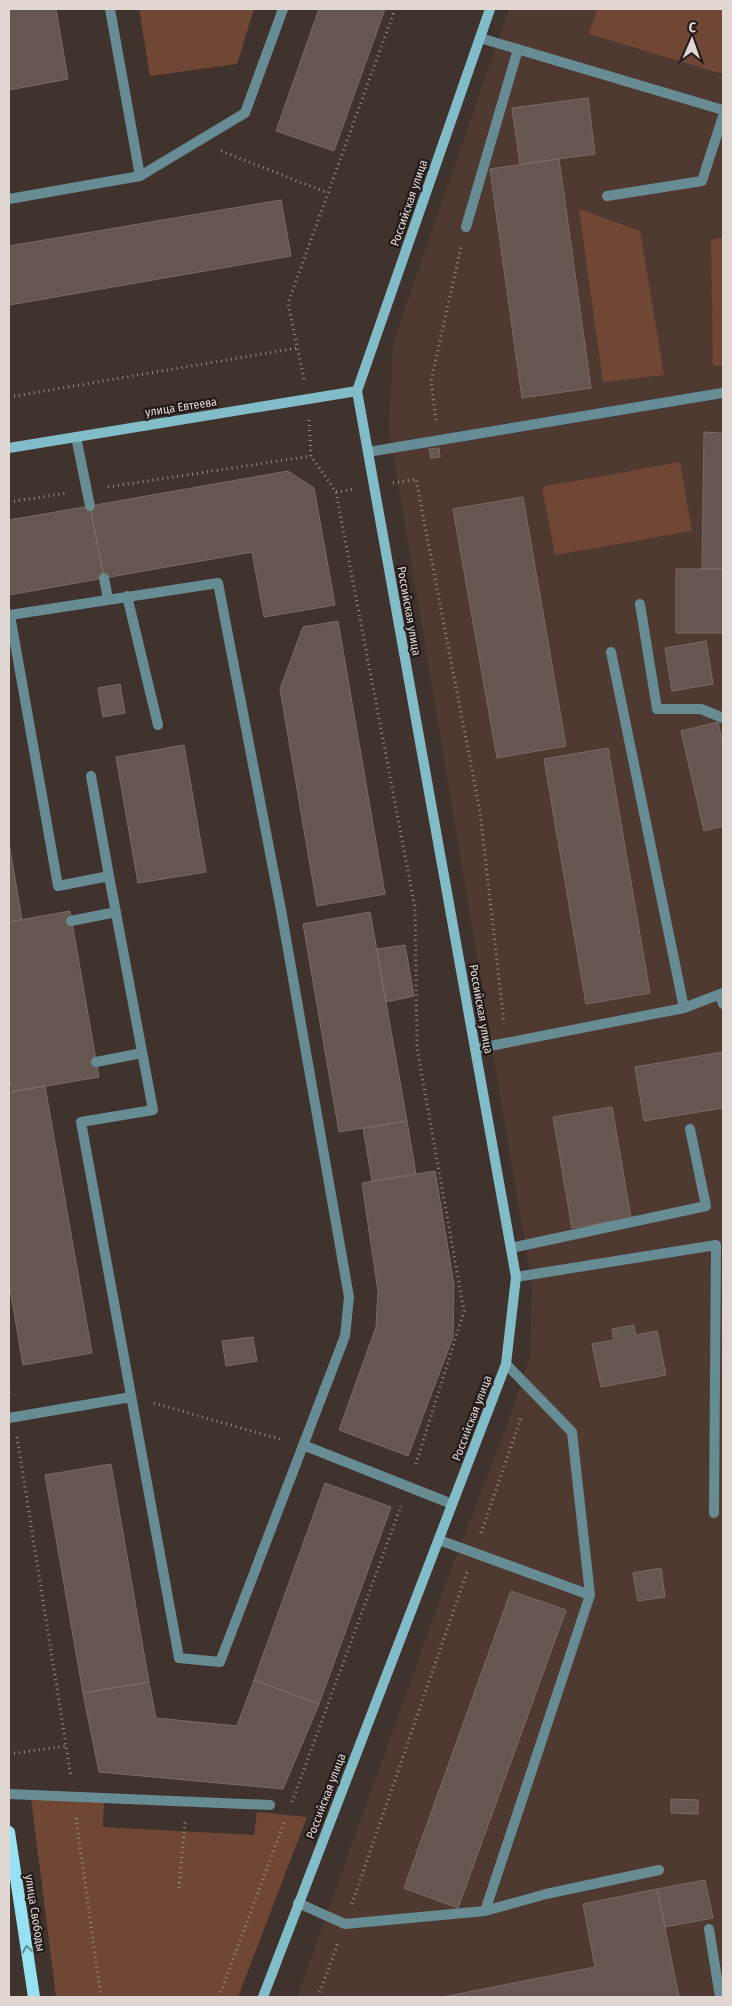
<svg xmlns="http://www.w3.org/2000/svg" width="732" height="2006" viewBox="0 0 732 2006" font-family="'Fira Sans Condensed',sans-serif">
  <rect width="100%" height="100%" fill="#40322c"/>
  <path fill="#4f3a32" d="M 509,9 L 723,9 L 723,1997 L 297,1997 L 450,1572 L 511,1415 L 530,1356 L 532,1287 L 389,429 L 393,343 Z"/>
  <path fill="#704635" d="M 139,9 L 254,9 L 237,64 L 150,76 Z
    M 597,9 L 723,9 L 723,74 L 589,34 Z
    M 579,209 L 640,231 L 664,375 L 603,382 Z
    M 723,237 L 723,365 L 713,366 L 711,240 Z
    M 680,462 L 692,531 L 555,555 L 542,487 Z
    M 31,1799 L 104,1800 L 103,1827 L 254,1835 L 257,1812 L 307,1817 L 238,1997 L 56,1997 Z"/>
  <path fill="#665650" stroke="#7b6b65" d="M 9,9 L 56,9 L 68,79 L 9,90 Z
    M 319,9 L 385,9 L 334,151 L 276,131 Z
    M 588,98 L 595,154 L 520,164 L 512,108 Z
    M 559,159 L 591,388 L 522,398 L 490,169 Z
    M 281,200 L 291,256 L 9,305 L 9,246 Z
    M 704,432 L 723,433 L 723,569 L 702,569 Z
    M 439,448 L 440,457 L 431,458 L 429,449 Z
    M 288,471 L 314,488 L 335,605 L 264,617 L 252,552 L 104,578 L 90,506 Z
    M 523,497 L 566,746 L 497,758 L 453,509 Z
    M 90,506 L 104,578 L 9,595 L 9,520 Z
    M 676,569 L 723,569 L 723,633 L 676,633 Z
    M 338,621 L 385,894 L 317,906 L 280,689 L 303,627 Z
    M 706,641 L 713,684 L 672,691 L 665,648 Z
    M 120,684 L 125,713 L 103,717 L 98,688 Z
    M 718,722 L 723,745 L 723,826 L 704,831 L 681,731 Z
    M 184,745 L 206,872 L 138,883 L 116,757 Z
    M 608,748 L 650,993 L 586,1004 L 544,759 Z
    M 9,843 L 22,920 L 9,922 Z
    M 70,911 L 99,1077 L 12,1092 L 9,1076 L 9,922 Z
    M 370,912 L 407,1121 L 339,1132 L 303,924 Z
    M 405,945 L 414,996 L 386,1002 L 377,949 Z
    M 723,1052 L 723,1108 L 644,1121 L 635,1067 Z
    M 45,1086 L 92,1353 L 23,1365 L 9,1283 L 9,1092 Z
    M 612,1107 L 631,1218 L 572,1228 L 553,1117 Z
    M 407,1121 L 416,1174 L 372,1181 L 363,1128 Z
    M 435,1171 L 454,1285 L 453,1337 L 408,1456 L 339,1430 L 376,1327 L 378,1291 L 362,1183 Z
    M 634,1325 L 636,1335 L 657,1331 L 666,1375 L 601,1387 L 592,1344 L 614,1340 L 612,1329 Z
    M 253,1337 L 257,1361 L 226,1366 L 222,1341 Z
    M 111,1464 L 149,1682 L 83,1693 L 45,1475 Z
    M 325,1483 L 391,1507 L 319,1704 L 254,1680 Z
    M 661,1568 L 665,1597 L 638,1601 L 633,1573 Z
    M 511,1591 L 566,1610 L 458,1908 L 404,1888 Z
    M 254,1680 L 319,1704 L 283,1789 L 99,1772 L 83,1693 L 149,1682 L 156,1718 L 237,1726 Z
    M 671,1799 L 698,1800 L 698,1814 L 671,1813 Z
    M 705,1880 L 713,1918 L 665,1927 L 657,1889 Z
    M 657,1889 L 679,1997 L 443,1997 L 595,1967 L 583,1904 Z"/>
  <g fill="none" stroke-linecap="round" stroke-linejoin="round">
    <path stroke="#988c88" stroke-width="3" stroke-dasharray="1 4" stroke-linecap="butt" d="M 221,151 L 328,193
      M 304,379 L 288,303 L 395,9
      M 9,397 L 297,348
      M 309,420 L 311,456 L 336,492 L 415,908 L 417,1048 L 464,1311 L 415,1467
      M 436,420 L 431,381 L 461,247
      M 393,483 L 416,479 L 480,812 L 504,1023
      M 108,487 L 311,456
      M 336,492 L 355,489
      M 9,502 L 67,493
      M 9,1387 L 10,1397
      M 154,1403 L 283,1440
      M 17,1437 L 71,1777
      M 481,1533 L 522,1415
      M 9,1754 L 67,1746
      M 292,1802 L 401,1506
      M 76,1818 L 101,1997
      M 179,1888 L 185,1822
      M 352,1904 L 467,1572
      M 219,1997 L 285,1820
      M 318,1997 L 338,1943"/>
    <path stroke="#688c93" stroke-width="10" d="M 110,9 L 140,176
      M 480,38 L 723,110
      M 607,196 L 702,181 L 723,116
      M 9,199 L 140,176 L 245,113 L 283,9
      M 466,227 L 518,49
      M 76,437 L 90,506
      M 368,452 L 722,393
      M 104,578 L 108,599
      M 218,583 L 281,910 L 349,1297 L 345,1336 L 220,1662 L 179,1658 L 81,1122 L 153,1110 L 109,876 L 58,886 L 10,615 Z
      M 127,596 L 158,725
      M 640,604 L 657,709 L 701,709 L 723,718
      M 91,776 L 109,876
      M 71,921 L 116,912
      M 720,994 L 723,1004
      M 684,1008 L 723,993
      M 475,1049 L 684,1008 L 611,652
      M 96,1062 L 142,1053
      M 511,1248 L 706,1206 L 690,1129
      M 516,1277 L 716,1245 L 714,1513
      M 9,1418 L 131,1397
      M 303,1445 L 452,1504
      M 439,1540 L 590,1595
      M 9,1794 L 270,1805
      M 298,1903 L 345,1924 L 485,1911 L 590,1595 L 572,1432 L 506,1364
      M 485,1911 L 546,1894 L 659,1870
      M 709,1929 L 720,1997"/>
    <path stroke="#82bcc9" stroke-width="10" d="M 9,448 L 357,391
      M 263,1997 L 506,1364 L 516,1277 L 357,391 L 490,9"/>
    <path stroke="#96e2f2" stroke-width="12" d="M 9,1832 L 34,1997"/>
  </g>
  <defs><path id="oneway-chevron" d="M-2-3.5L2.5 0L-2 3.5" fill="none" stroke-width="1.6" stroke-linecap="round" stroke-linejoin="round" transform="scale(1.25)"/></defs>
  <use stroke="#628890" href="#oneway-chevron" transform="translate(27 1949) rotate(-99)"/>
  <g text-anchor="middle" dominant-baseline="central" stroke-width="4.5" stroke-linejoin="round" paint-order="stroke">
    <g font-size="12" fill="#e0d7d3" stroke="#221b19">
      <text transform="translate(409 203) rotate(-71)">Российская улица</text>
      <text transform="translate(181 407) rotate(-9)">улица Евтеева</text>
      <text transform="translate(409 611) rotate(80)">Российская улица</text>
      <text transform="translate(481 1009) rotate(80)">Российская улица</text>
      <text transform="translate(472 1418) rotate(-69)">Российская улица</text>
      <text transform="translate(326 1796) rotate(-69)">Российская улица</text>
      <text transform="translate(35 1913) rotate(81)">улица Свободы</text>
    </g>
  </g>
  <rect width="732" height="2006" fill="none" stroke="#e0d7d3" stroke-width="20"/>
  <g transform="translate(692 40) rotate(2)" stroke="#221b19" stroke-width="4" paint-order="stroke">
  <path d="M0-4L9 19L0 12L-9 19Z" fill="#e0d7d3"/>
  <text y="-8" font-size="14" font-weight="bold" text-anchor="middle" fill="#e0d7d3">С</text>
  </g>
</svg>
